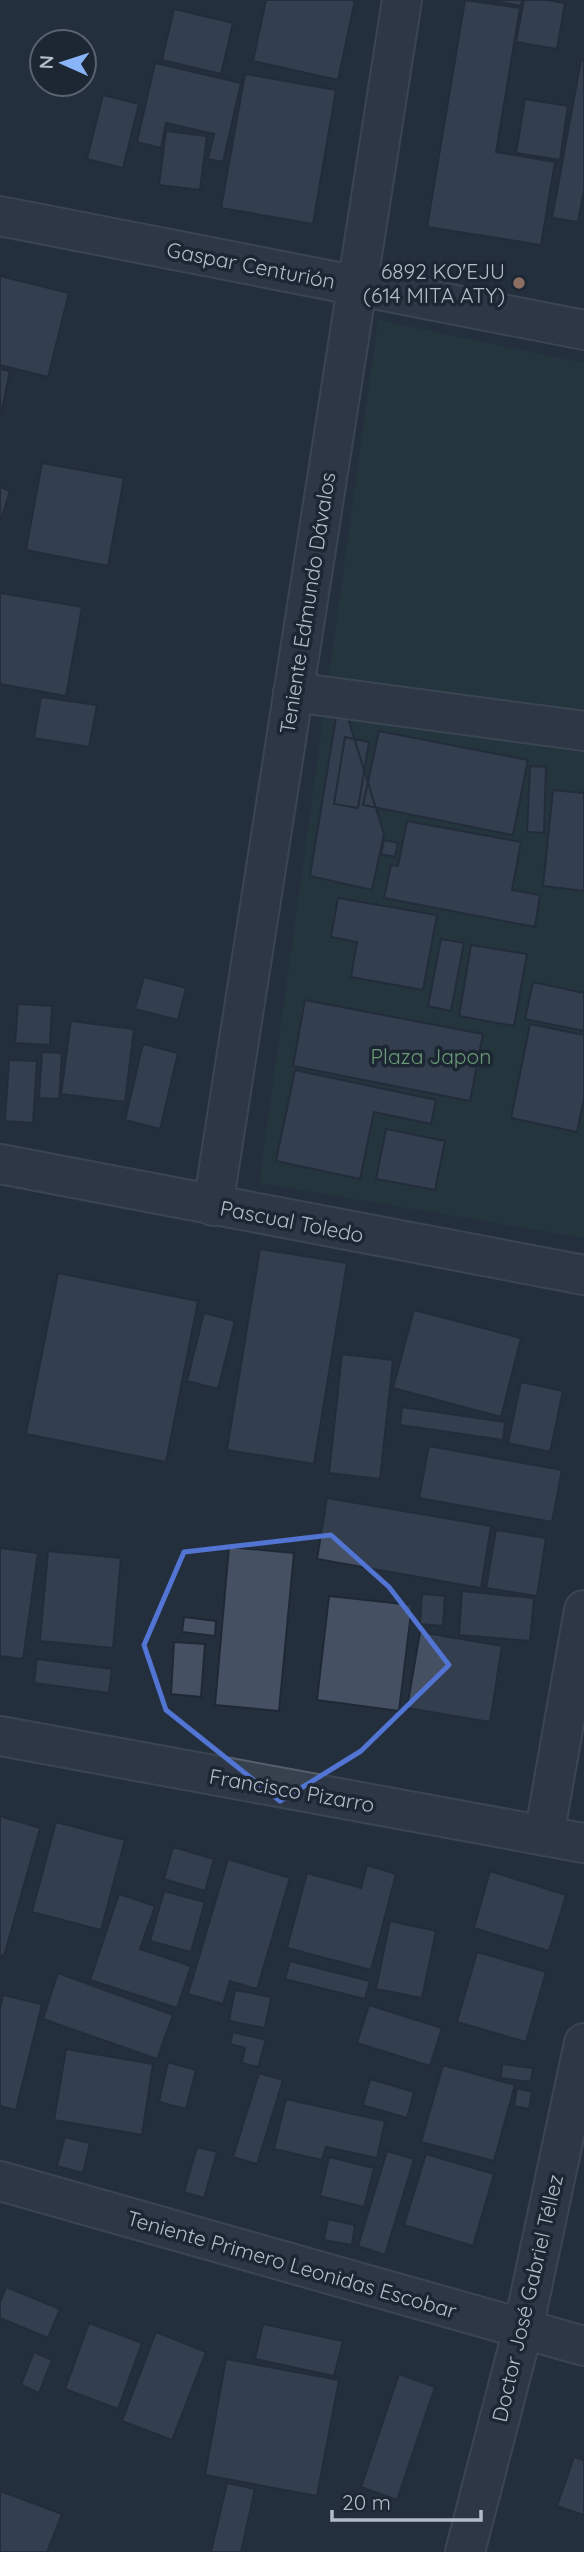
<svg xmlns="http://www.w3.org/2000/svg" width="584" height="2552" viewBox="0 0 584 2552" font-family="Quicksand,sans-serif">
  <rect width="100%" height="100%" fill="#242f3e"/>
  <path fill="#263c3f" d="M 378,320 L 584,363 L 584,1238 L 259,1183 Z"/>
  <path fill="#455162" stroke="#1f2835" stroke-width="2" d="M 266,0 L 355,0 L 338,80 L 253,61 Z
    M 465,0 L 520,8 L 496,152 L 555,162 L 541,245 L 427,227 Z
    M 489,0 L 522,0 L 521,6 Z
    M 524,0 L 548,0 L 565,3 L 557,49 L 516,42 Z
    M 174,9 L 233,23 L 221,74 L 162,60 Z
    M 581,60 L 584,60 L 584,191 L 578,222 L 552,218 Z
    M 155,63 L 241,83 L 223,162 L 208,159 L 214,134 L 166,123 L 161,148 L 137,142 Z
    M 245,74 L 336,90 L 313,224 L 221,208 Z
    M 103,95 L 139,104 L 123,168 L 87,159 Z
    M 525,99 L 568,106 L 560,160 L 516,153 Z
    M 166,131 L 207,136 L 200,190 L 159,185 Z
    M 0,276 L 69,293 L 48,377 L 0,365 Z
    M 0,369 L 10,371 L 0,418 Z
    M 42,463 L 124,478 L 108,566 L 26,550 Z
    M 0,487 L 10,491 L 0,523 Z
    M 0,593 L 82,607 L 66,696 L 0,684 Z
    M 340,693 L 384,834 L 372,890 L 310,876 Z
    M 41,697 L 97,705 L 89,747 L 34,738 Z
    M 379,731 L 528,760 L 513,835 L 363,805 Z
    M 345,737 L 369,742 L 358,808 L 334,804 Z
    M 530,766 L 546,767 L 544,833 L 527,832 Z
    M 553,790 L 584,793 L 584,891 L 543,886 Z
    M 407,821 L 521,842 L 512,890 L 540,895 L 535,927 L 384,898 L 391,865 L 398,866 Z
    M 384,840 L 398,843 L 395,857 L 381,854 Z
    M 338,898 L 437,915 L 423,990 L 351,977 L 357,942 L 331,937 Z
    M 441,939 L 464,943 L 451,1011 L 428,1006 Z
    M 471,945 L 527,954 L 514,1026 L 459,1016 Z
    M 144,977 L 186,988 L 178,1020 L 135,1009 Z
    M 533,982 L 584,993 L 584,1031 L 525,1019 Z
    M 305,1000 L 483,1034 L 470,1101 L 293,1066 Z
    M 18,1004 L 52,1006 L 50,1045 L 15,1043 Z
    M 71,1021 L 134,1029 L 125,1102 L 61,1094 Z
    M 530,1024 L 584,1035 L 584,1099 L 577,1132 L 511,1118 Z
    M 143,1044 L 178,1053 L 160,1129 L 125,1120 Z
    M 42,1052 L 62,1053 L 59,1099 L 39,1098 Z
    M 9,1060 L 37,1061 L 33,1123 L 5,1121 Z
    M 295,1070 L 436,1100 L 431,1124 L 374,1112 L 360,1179 L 276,1161 Z
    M 386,1129 L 445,1141 L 435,1190 L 376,1179 Z
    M 260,1249 L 347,1263 L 314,1464 L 227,1450 Z
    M 58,1273 L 198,1301 L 166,1462 L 26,1434 Z
    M 414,1310 L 521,1338 L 501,1417 L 393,1388 Z
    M 204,1313 L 235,1321 L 218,1389 L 187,1381 Z
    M 342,1354 L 393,1360 L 380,1479 L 329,1473 Z
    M 521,1382 L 563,1391 L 550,1452 L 508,1443 Z
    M 402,1407 L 505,1422 L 503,1440 L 400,1425 Z
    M 429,1446 L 562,1470 L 552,1522 L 419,1498 Z
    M 327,1498 L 491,1526 L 481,1588 L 317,1559 Z
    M 496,1530 L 546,1538 L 537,1596 L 486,1588 Z
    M 229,1547 L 294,1553 L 279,1711 L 215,1705 Z
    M 0,1548 L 38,1553 L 23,1659 L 0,1656 Z
    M 48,1551 L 121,1558 L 113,1648 L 40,1641 Z
    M 462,1591 L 534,1598 L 530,1641 L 459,1635 Z
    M 422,1594 L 445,1596 L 443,1626 L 420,1624 Z
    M 329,1596 L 412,1605 L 399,1711 L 317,1700 Z
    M 184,1617 L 216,1621 L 215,1636 L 182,1632 Z
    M 420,1632 L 502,1646 L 490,1722 L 407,1708 Z
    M 174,1642 L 205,1644 L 201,1697 L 171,1694 Z
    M 37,1659 L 112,1669 L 109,1693 L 34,1683 Z
    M 0,1816 L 40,1828 L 4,1956 L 0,1955 Z
    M 56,1822 L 125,1840 L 101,1930 L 32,1912 Z
    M 173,1847 L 214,1859 L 205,1891 L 164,1879 Z
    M 228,1859 L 290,1878 L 257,1989 L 230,1981 L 223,2004 L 188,1994 Z
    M 367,1865 L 396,1874 L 371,1970 L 287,1948 L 307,1873 L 361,1888 Z
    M 490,1871 L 566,1895 L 549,1951 L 474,1928 Z
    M 164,1891 L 205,1902 L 191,1952 L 150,1941 Z
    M 119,1894 L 155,1906 L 140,1949 L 191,1966 L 177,2008 L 90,1980 Z
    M 390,1921 L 436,1931 L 422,1998 L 376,1989 Z
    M 477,1952 L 546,1972 L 526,2042 L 457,2022 Z
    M 290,1961 L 370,1981 L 365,1999 L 285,1979 Z
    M 58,1973 L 173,2015 L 157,2059 L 43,2019 Z
    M 235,1990 L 271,1997 L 265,2028 L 229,2021 Z
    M 3,1995 L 42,2004 L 16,2110 L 0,2106 L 0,2008 Z
    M 369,2005 L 442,2028 L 430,2066 L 357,2043 Z
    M 233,2032 L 266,2040 L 258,2067 L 242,2063 L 245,2048 L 230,2044 Z
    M 66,2049 L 153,2064 L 142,2135 L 54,2120 Z
    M 168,2062 L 196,2070 L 186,2109 L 159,2102 Z
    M 502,2064 L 533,2068 L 531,2082 L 501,2078 Z
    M 443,2065 L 515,2085 L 494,2161 L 421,2142 Z
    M 259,2073 L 283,2080 L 257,2164 L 233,2157 Z
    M 370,2079 L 414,2092 L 407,2118 L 363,2105 Z
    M 517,2088 L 532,2092 L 529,2109 L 514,2106 Z
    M 286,2099 L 385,2121 L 377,2158 L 326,2147 L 322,2160 L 274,2149 Z
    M 65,2137 L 90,2143 L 83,2173 L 57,2166 Z
    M 197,2147 L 217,2152 L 204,2198 L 184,2192 Z
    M 387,2151 L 414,2159 L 385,2255 L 358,2246 Z
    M 426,2154 L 494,2174 L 473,2246 L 404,2225 Z
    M 329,2157 L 374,2168 L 364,2207 L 320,2196 Z
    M 328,2219 L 355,2225 L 352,2245 L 324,2240 Z
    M 6,2287 L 60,2309 L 48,2338 L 0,2318 L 0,2303 Z
    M 89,2323 L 142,2343 L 118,2409 L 65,2389 Z
    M 263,2324 L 343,2341 L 334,2376 L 255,2359 Z
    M 156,2332 L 206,2352 L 172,2440 L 122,2421 Z
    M 34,2352 L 52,2360 L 39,2393 L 21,2385 Z
    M 226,2359 L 339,2380 L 317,2496 L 205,2475 Z
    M 399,2374 L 435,2387 L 397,2500 L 361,2487 Z
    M 574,2457 L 584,2460 L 584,2515 L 557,2506 Z
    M 227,2483 L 255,2489 L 241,2552 L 211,2552 Z
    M 0,2491 L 62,2514 L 47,2552 L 0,2552 Z"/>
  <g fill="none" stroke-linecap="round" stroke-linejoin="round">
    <g stroke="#565f6c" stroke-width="42">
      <path id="minor" d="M 0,216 L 584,330
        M 293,692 L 584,731
        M 0,1164 L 584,1275
        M 213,1206 L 402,0
        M 0,1736 L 584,1843
        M 544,1836 L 584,1610
        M 0,2181 L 584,2346
        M 465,2552 L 523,2329 L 584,2043"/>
    </g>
    <use href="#minor" stroke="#38414e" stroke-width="38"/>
  </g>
  <path d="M0 0H584V2552H0ZM 331,1535 L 389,1587 L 449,1665 L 361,1751 L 280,1801 L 166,1710 L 144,1645 L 184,1552 Z" fill="#242f3e" fill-opacity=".55" fill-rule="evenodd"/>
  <path fill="none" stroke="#5274d3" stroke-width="5" stroke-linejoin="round" d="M 331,1535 L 389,1587 L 449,1665 L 361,1751 L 280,1801 L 166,1710 L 144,1645 L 184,1552 Z"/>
  <circle fill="#8d6e63" stroke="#1d2633" stroke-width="2.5" cx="519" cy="283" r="7"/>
  <g text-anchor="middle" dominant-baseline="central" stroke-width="7" stroke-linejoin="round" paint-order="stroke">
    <g font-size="21" fill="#b4bcc9" stroke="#1d2633">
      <text transform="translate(251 265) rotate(11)">Gaspar Centurión</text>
      <text transform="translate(307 603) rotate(-81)">Teniente Edmundo Dávalos</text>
      <text transform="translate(292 1221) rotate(11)">Pascual Toledo</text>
      <text transform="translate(292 1790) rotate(10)">Francisco Pizarro</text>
      <text transform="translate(292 2264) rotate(16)">Teniente Primero Leonidas Escobar</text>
      <text transform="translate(527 2298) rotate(-77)">Doctor José Gabriel Téllez</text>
    </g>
    <g font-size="21" fill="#b4bcc9" stroke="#1d2633" text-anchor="end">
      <text x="505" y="271">6892 KO'EJU<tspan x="505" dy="24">(614 MITA ATY)</tspan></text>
    </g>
    <g font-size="21" fill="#6b9a76" stroke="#1d2633">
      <text x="431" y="1056">Plaza Japon</text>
    </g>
  </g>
  <g transform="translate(63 63) rotate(273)"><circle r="33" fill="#1d2633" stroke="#59626f" stroke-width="2"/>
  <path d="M0-5L12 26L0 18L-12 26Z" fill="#8ab4f8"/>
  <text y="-10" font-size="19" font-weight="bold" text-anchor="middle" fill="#b4bcc9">N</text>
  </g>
  <path d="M332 2510v10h149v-10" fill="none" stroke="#b4bcc9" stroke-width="3.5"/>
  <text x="342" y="2510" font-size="21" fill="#b4bcc9" stroke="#1d2633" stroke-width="5" paint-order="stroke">20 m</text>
</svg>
